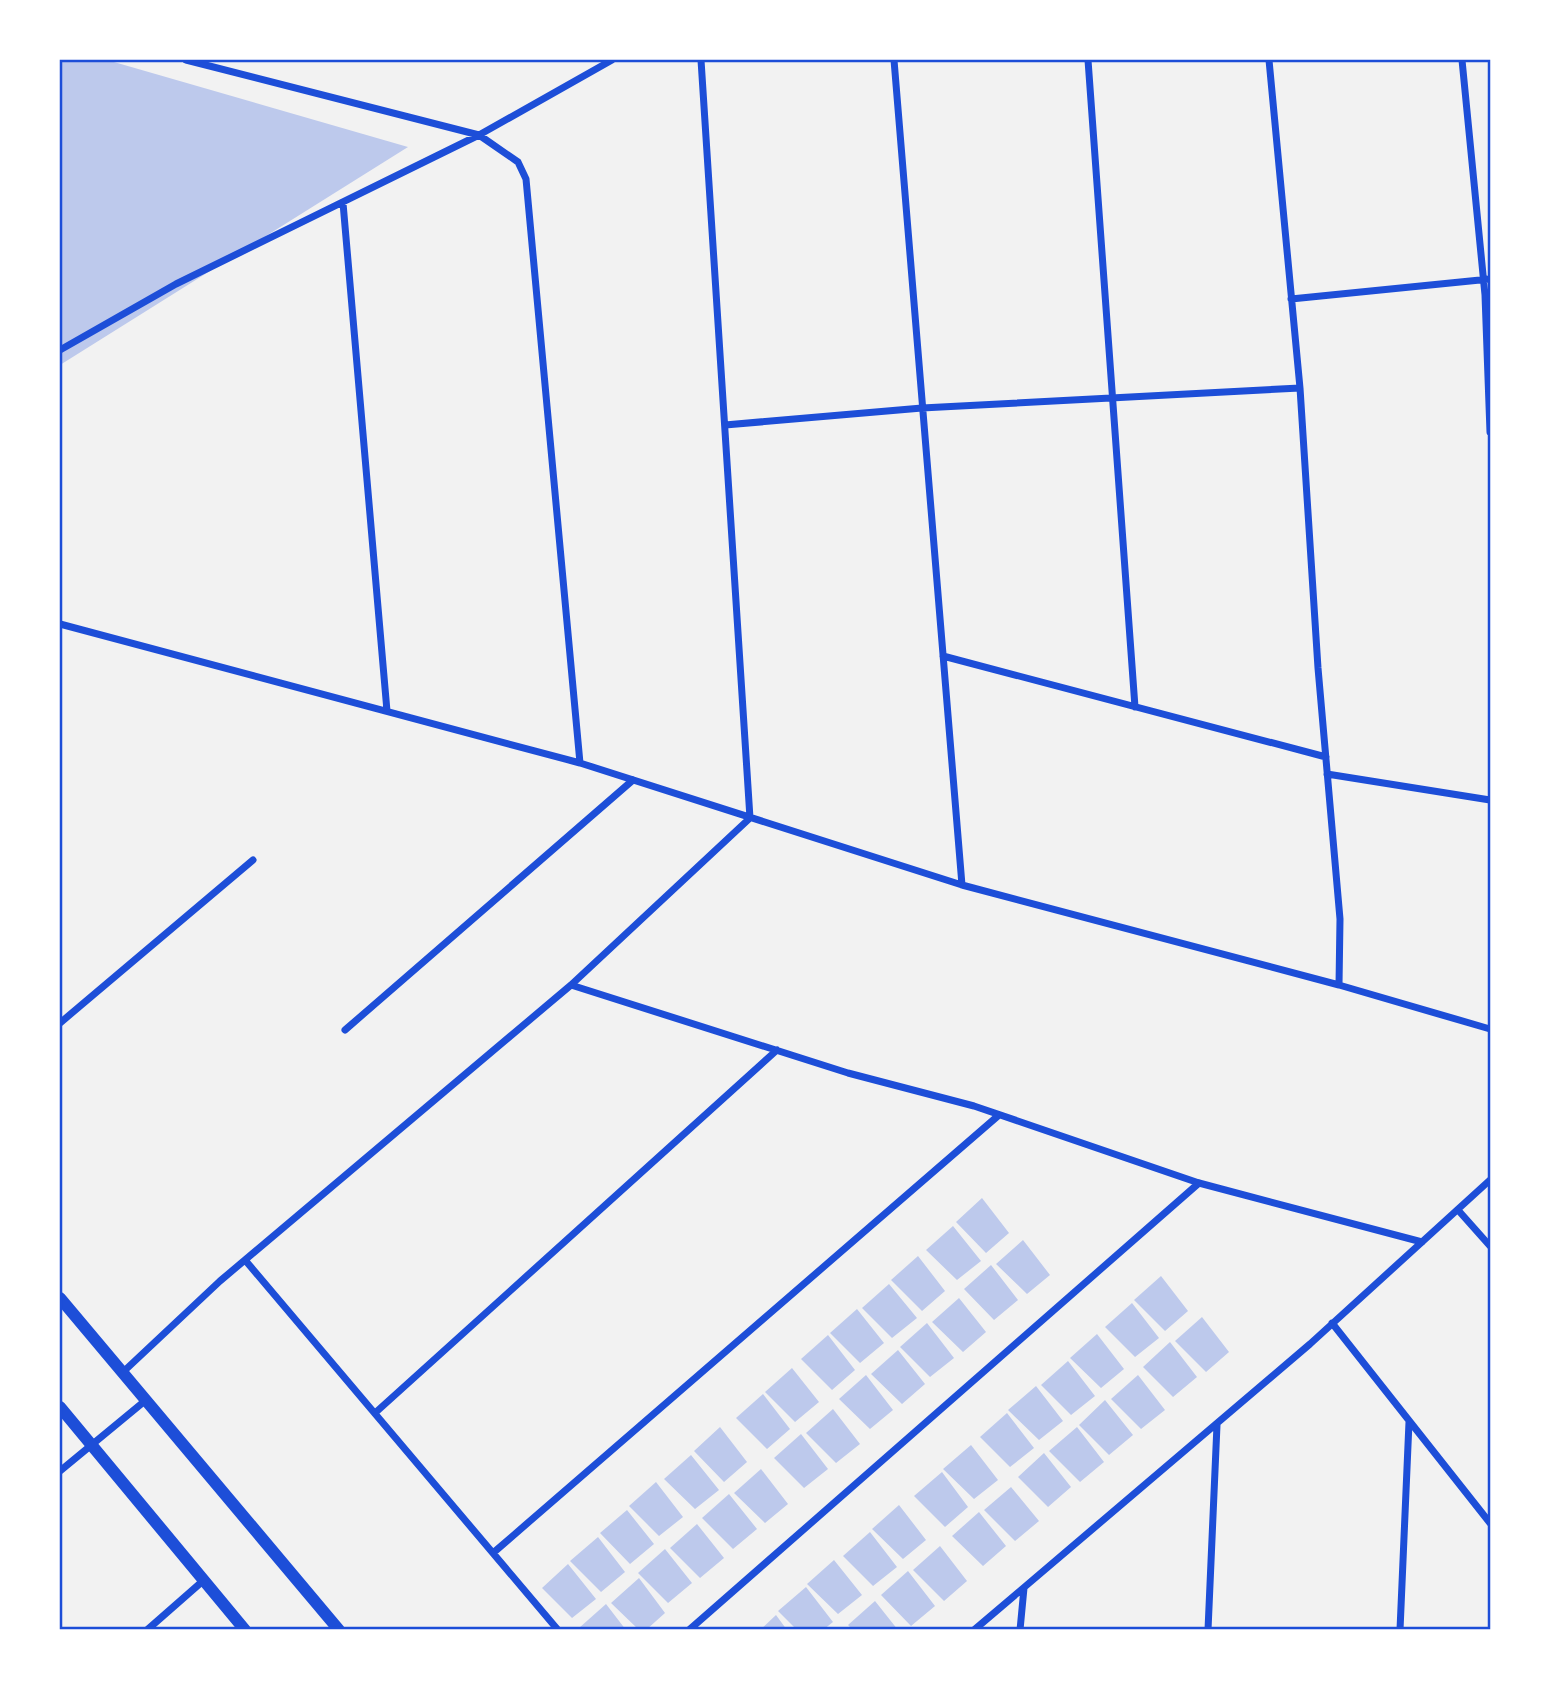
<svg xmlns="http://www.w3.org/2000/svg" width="1550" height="1689" viewBox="0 0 1550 1689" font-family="'Crimson Pro',serif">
  <rect width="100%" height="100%" fill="#f2f2f2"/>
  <path fill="#bdc9ec" d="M 60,60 L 107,60 L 408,147 L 60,365 Z
    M 982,1198 L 1009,1233 L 986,1253 L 956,1222 Z
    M 953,1226 L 981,1261 L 957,1280 L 926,1250 Z
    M 1023,1240 L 1050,1275 L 1027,1294 L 996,1264 Z
    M 918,1256 L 945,1291 L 922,1311 L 891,1280 Z
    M 991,1265 L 1018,1300 L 994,1320 L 964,1289 Z
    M 1161,1276 L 1188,1311 L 1165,1331 L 1134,1300 Z
    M 889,1284 L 917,1318 L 892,1338 L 862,1308 Z
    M 959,1298 L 986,1332 L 963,1352 L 932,1322 Z
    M 1132,1303 L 1159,1338 L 1135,1357 L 1105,1327 Z
    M 857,1309 L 884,1343 L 860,1363 L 830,1333 Z
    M 1202,1317 L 1229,1352 L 1206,1372 L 1175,1341 Z
    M 927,1323 L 954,1358 L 930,1377 L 900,1347 Z
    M 1097,1334 L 1124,1369 L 1101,1388 L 1070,1358 Z
    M 828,1335 L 855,1370 L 832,1390 L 801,1359 Z
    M 1170,1342 L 1197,1377 L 1173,1397 L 1143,1367 Z
    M 898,1350 L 925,1384 L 902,1404 L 871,1374 Z
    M 1068,1361 L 1095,1396 L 1071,1415 L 1041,1385 Z
    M 792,1368 L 819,1402 L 795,1422 L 765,1392 Z
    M 866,1375 L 893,1410 L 870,1429 L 839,1399 Z
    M 1138,1375 L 1165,1410 L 1141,1429 L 1111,1399 Z
    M 1036,1386 L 1063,1421 L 1039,1440 L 1008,1410 Z
    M 763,1394 L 790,1429 L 767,1449 L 736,1418 Z
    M 1105,1400 L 1133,1435 L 1109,1455 L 1079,1425 Z
    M 833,1409 L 860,1444 L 836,1463 L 806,1433 Z
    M 1007,1413 L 1034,1448 L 1010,1467 L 980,1437 Z
    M 720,1427 L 747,1462 L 724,1482 L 694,1451 Z
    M 1077,1427 L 1104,1462 L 1080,1482 L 1049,1451 Z
    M 801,1434 L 828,1469 L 804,1488 L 774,1458 Z
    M 971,1445 L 998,1480 L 974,1499 L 943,1469 Z
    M 1044,1453 L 1071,1487 L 1048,1507 L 1018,1477 Z
    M 691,1455 L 719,1490 L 695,1509 L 664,1479 Z
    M 761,1469 L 788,1504 L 765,1523 L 734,1493 Z
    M 942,1472 L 968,1507 L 945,1527 L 914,1496 Z
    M 656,1482 L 683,1517 L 659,1536 L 629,1506 Z
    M 1011,1487 L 1039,1521 L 1015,1541 L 984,1510 Z
    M 729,1494 L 757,1529 L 733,1549 L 702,1518 Z
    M 899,1505 L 926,1540 L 903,1559 L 872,1529 Z
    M 627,1510 L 654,1544 L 630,1564 L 600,1533 Z
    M 979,1512 L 1006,1546 L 983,1566 L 952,1536 Z
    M 697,1524 L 724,1558 L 700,1578 L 670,1548 Z
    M 870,1532 L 897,1567 L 873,1586 L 843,1556 Z
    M 598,1537 L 625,1572 L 601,1592 L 570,1561 Z
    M 940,1546 L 967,1581 L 944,1601 L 913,1570 Z
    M 665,1549 L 692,1583 L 668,1603 L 638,1573 Z
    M 834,1560 L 862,1595 L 838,1614 L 807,1584 Z
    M 568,1564 L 596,1599 L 572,1618 L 542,1588 Z
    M 908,1571 L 935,1606 L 911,1626 L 881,1595 Z
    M 639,1578 L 665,1613 L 646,1630 L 639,1630 L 611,1603 Z
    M 806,1587 L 833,1622 L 823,1630 L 797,1630 L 778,1611 Z
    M 875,1601 L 898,1630 L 853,1630 L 848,1625 Z
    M 606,1604 L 626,1630 L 579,1628 Z
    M 776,1615 L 787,1630 L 760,1630 Z"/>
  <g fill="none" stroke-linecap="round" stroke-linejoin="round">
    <path stroke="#1d4ed8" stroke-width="7" d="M 186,60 L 479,135 L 518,162 L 526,179 L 580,763
      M 894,60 L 962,885
      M 1088,60 L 1135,707
      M 1269,60 L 1300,388 L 1318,668 L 1340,919 L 1339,985 L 1490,1029
      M 1462,60 L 1485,295 L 1490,432
      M 343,203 L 387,711
      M 1291,299 L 1490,279
      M 60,350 L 176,284 L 479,135 L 612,60
      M 725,425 L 922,408 L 1300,388
      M 60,624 L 580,763 L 962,885 L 1339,985
      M 943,656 L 1326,757
      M 1327,774 L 1490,800
      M 571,985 L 848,1073 L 974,1106 L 1199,1183 L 1422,1242
      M 60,1023 L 253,860
      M 345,1030 L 633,780
      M 1458,1210 L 1490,1246
      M 245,1260 L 558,1630
      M 1332,1323 L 1490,1523
      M 122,1373 L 220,1281 L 571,985 L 750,818 L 701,60
      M 375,1413 L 777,1050
      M 60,1471 L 146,1400
      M 493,1553 L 999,1115
      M 147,1630 L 204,1580
      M 689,1630 L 1199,1183
      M 974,1630 L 1310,1344 L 1490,1180
      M 1020,1630 L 1024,1588
      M 1208,1630 L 1217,1425
      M 1400,1630 L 1409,1422"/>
    <path stroke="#1d4ed8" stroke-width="12" d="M 60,1298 L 339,1630
      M 60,1407 L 245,1630"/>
  </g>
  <rect width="1550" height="1689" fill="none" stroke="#ffffff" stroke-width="122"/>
  <rect x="61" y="61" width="1428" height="1567" fill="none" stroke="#1d4ed8" stroke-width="2.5"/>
</svg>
